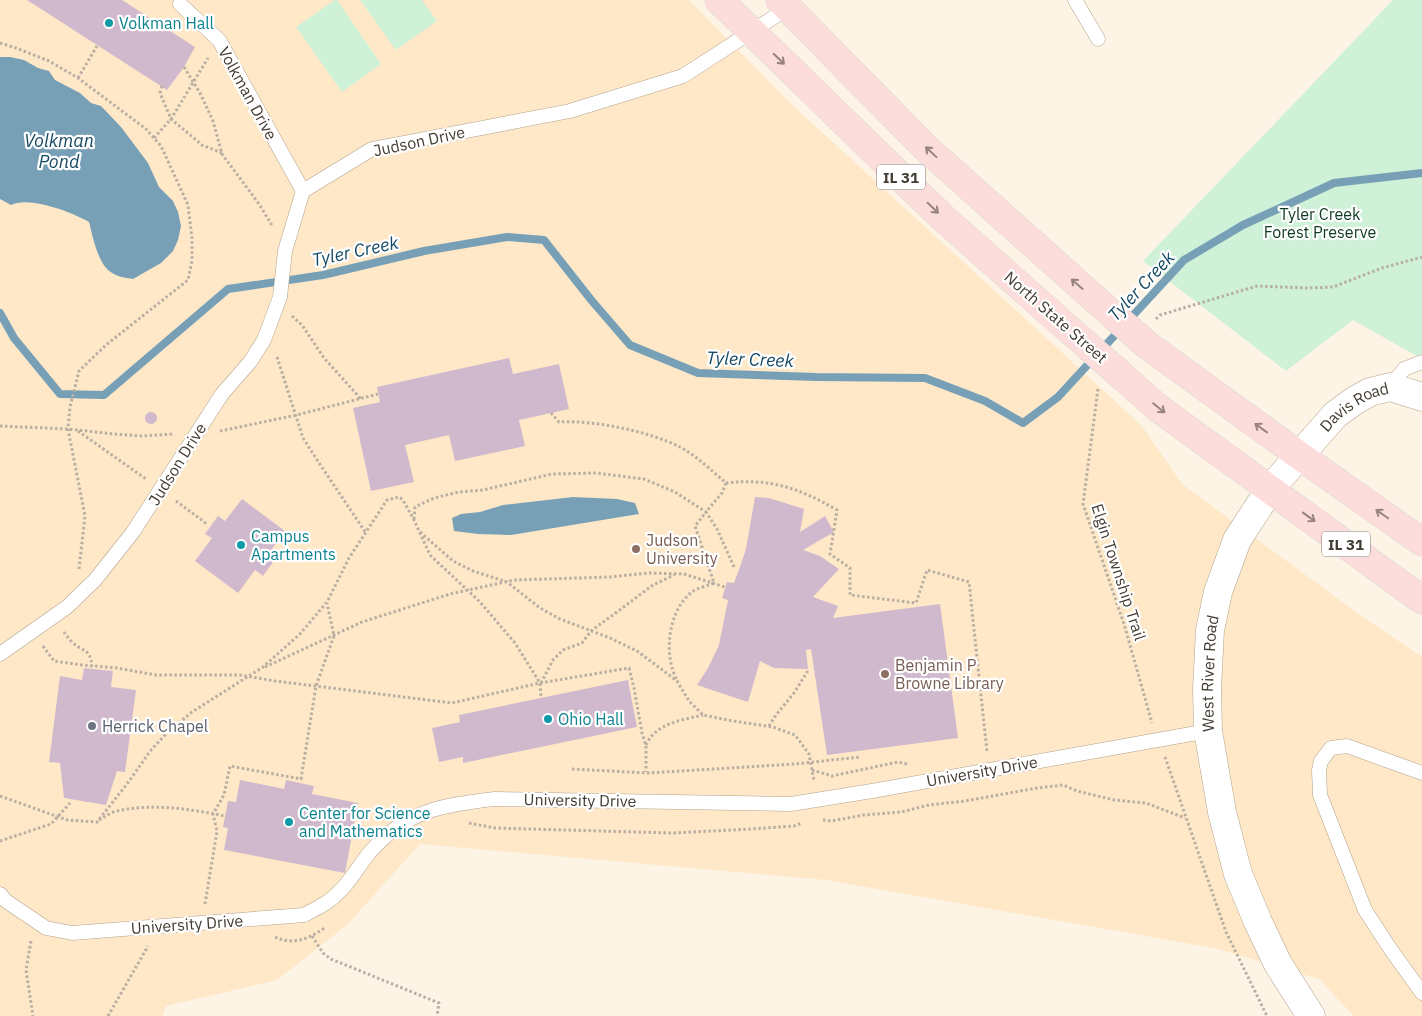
<svg xmlns="http://www.w3.org/2000/svg" width="1422" height="1016" viewBox="0 0 1422 1016" font-family="'IBM Plex Sans',sans-serif">
  <rect width="100%" height="100%" fill="#fef4e5"/>
  <path fill="#fee8c8" d="M 0,0 L 689,0 L 789,102 L 1142,426 L 1182,484 L 1360,615 L 1422,657 L 1422,1016 L 1354,1016 L 1319,979 L 1214,948 L 826,880 L 420,844 L 347,925 L 277,980 L 166,1006 L 163,1016 L 0,1016 Z"/>
  <path fill="#cef1d7" d="M 335,0 L 337,0 L 381,64 L 342,92 L 296,27 Z
    M 360,0 L 422,0 L 437,21 L 396,50 Z
    M 1393,0 L 1422,0 L 1422,359 L 1353,320 L 1286,371 L 1143,261 Z"/>
  <path fill="#77a0b7" d="M 0,57 L 10,57 L 24,60 L 38,68 L 49,71 L 55,80 L 80,93 L 91,103 L 101,106 L 121,127 L 148,163 L 159,187 L 173,201 L 178,212 L 181,226 L 178,240 L 173,251 L 161,263 L 133,279 C 127,278 119,277 114,274 C 98,267 93,237 89,222 C 71,212 30,196 11,205 L 0,199 Z
    M 573,497 L 617,499 L 635,503 L 639,514 L 511,535 L 478,534 L 454,531 L 452,518 L 461,514 L 480,512 L 503,505 Z"/>
  <g fill="none" stroke-linecap="round" stroke-linejoin="round">
    <path stroke="#77a0b7" stroke-width="8" d="M 0,313 L 14,338 L 60,394 L 104,395 L 228,289 L 323,275 L 424,251 L 507,237 L 544,240 L 592,301 L 630,345 L 698,373 L 816,377 L 925,378 L 985,401 L 1023,423 L 1058,397 L 1184,260 L 1243,225 L 1334,183 L 1422,173"/>
  </g>
  <path fill="#d0b9cd" d="M 27,0 L 122,0 L 195,47 L 184,67 L 167,90 Z
    M 509,358 L 513,374 L 559,364 L 569,409 L 519,420 L 525,446 L 455,461 L 449,435 L 405,445 L 414,482 L 371,491 L 353,408 L 380,402 L 377,387 Z
    M145 418a6 6 0 1 1 12 0a6 6 0 1 1-12 0Z
    M 755,497 L 769,498 L 804,509 L 800,532 L 825,516 L 834,532 L 803,550 L 820,556 L 839,569 L 813,597 L 838,606 L 833,618 L 940,604 L 958,738 L 827,755 L 811,649 L 806,650 L 808,669 L 774,668 L 760,661 L 748,702 L 697,685 L 708,668 L 719,645 L 728,600 L 722,598 L 727,582 L 734,583 L 741,564 L 746,549 Z
    M 242,499 L 285,531 L 269,553 L 276,558 L 263,576 L 255,570 L 238,593 L 195,561 L 212,538 L 205,534 L 218,516 L 225,521 Z
    M 84,668 L 113,671 L 111,687 L 136,690 L 125,772 L 117,771 L 106,805 L 64,798 L 60,763 L 49,762 L 60,676 L 82,680 Z
    M 628,680 L 637,727 L 463,763 L 463,757 L 439,762 L 432,728 L 460,722 L 459,715 Z
    M 240,780 L 284,789 L 286,780 L 314,786 L 312,794 L 358,803 L 345,873 L 224,850 L 228,828 L 223,827 L 228,801 L 236,802 Z"/>
  <g fill="none" stroke-linecap="round" stroke-linejoin="round">
    <g stroke="#b2a28a" stroke-width="15">
      <path id="lane" d="M 1075,0 L 1098,39
        M 180,4 L 219,40 L 303,191
        M 1390,387 L 1404,369 L 1422,362
        M 0,654 L 67,607 L 95,580 L 133,532 L 222,394 L 250,362 L 264,340 L 280,297 L 285,251 L 303,191 L 372,149 L 570,111 L 683,76 L 788,8
        M 1422,773 L 1347,746 L 1331,748 L 1321,761 L 1319,770 L 1320,795 L 1365,910 L 1389,947 L 1422,993
        M 0,894 L 6,901 L 46,928 L 72,933 L 304,915 C 317,908 329,903 339,892 C 351,881 359,865 370,852 C 407,810 440,806 494,799 L 791,804 L 872,791 L 1208,731"/>
    </g>
    <g stroke="#b2a28a" stroke-width="29">
      <g id="street">
        <path id="s1" d="M 1311,1016 L 1278,964 L 1258,922 L 1238,874 L 1222,812 L 1208,731 L 1207,689 L 1210,630 L 1218,592 L 1237,540 L 1270,489 L 1335,415 L 1354,401 L 1370,392 L 1390,387 L 1422,397"/>
      </g>
    </g>
    <g stroke="#d9d8d6" stroke-width="29">
      <path id="primary" d="M 719,0 L 942,217 L 1090,348
        M 780,0 L 926,148 L 1114,316
        M 1147,345 L 1300,456 L 1422,542
        M 1122,376 L 1158,408 L 1422,600"/>
    </g>
    <path stroke="#b8afa2" stroke-width="3" stroke-dasharray="2.5 2.5" stroke-linecap="butt" d="M 0,43 L 16,48 L 49,61 L 78,78 L 146,129 L 161,146 L 188,205 L 192,238 L 192,261 L 188,280 L 106,345 L 79,371 L 70,407 L 68,429 L 85,516 L 79,569
      M 184,67 L 200,93 L 213,121 L 222,154 L 259,204 L 273,227
      M 78,78 L 97,46
      M 162,86 L 160,93 L 171,119 L 202,145 L 222,153
      M 154,138 L 171,119 L 208,58
      M 292,316 L 302,325 L 324,358 L 361,399
      M 1156,319 L 1160,315 L 1257,286 L 1307,288 L 1333,287 L 1382,268 L 1422,257
      M 277,357 L 303,438 L 319,463 L 366,533
      M 1098,389 L 1083,504 L 1124,624 L 1152,723
      M 551,413 L 559,422 C 594,420 648,431 680,447 C 697,456 712,471 726,483 C 770,478 799,488 837,510 L 830,554 L 850,568 L 850,595 L 916,603 L 927,570 L 969,582 L 987,752
      M 0,426 L 68,429 L 114,434 L 142,436 L 174,434
      M 78,431 L 146,479
      M 220,431 L 297,415 L 378,394
      M 726,483 L 722,493 L 706,512 L 717,529 L 735,569
      M 176,501 L 207,524
      M 414,519 L 415,507 L 434,498 L 459,492 L 483,490 L 552,474 L 596,473 L 644,479 L 675,492 L 706,512 L 695,526 L 714,583 C 707,586 697,588 692,592 C 668,610 663,655 677,680
      M 420,532 L 453,561 L 473,571 L 507,582 L 540,608 L 560,619 L 610,638 L 637,651 L 677,681 L 689,701 L 703,715 L 733,721 L 773,727 L 795,735 L 809,754 L 814,781
      M 64,632 C 66,635 69,639 72,642 C 83,653 90,647 92,666
      M 43,646 L 54,661 L 82,665 L 117,668 L 156,675 L 240,675 L 275,681 L 452,703 L 540,683 L 629,668 L 634,688 L 642,733 L 646,746 L 646,772
      M 265,667 L 362,622 L 450,594 L 514,580 L 610,577 L 649,573 L 684,574 L 725,587
      M 541,683 L 553,660 L 563,650 L 582,643 L 591,631 L 621,609 L 653,585 L 674,575
      M 769,726 L 776,715 L 794,693 L 809,669
      M 646,745 C 656,723 682,720 703,715
      M 1165,757 L 1226,932 L 1267,1016
      M 572,769 L 648,773 L 795,764 L 860,757
      M 812,770 L 832,776 L 898,762 L 907,764
      M 0,796 L 67,820 L 97,822 L 127,784 L 151,750 L 168,732 L 192,712 L 263,667 L 300,634 L 327,602 L 349,558 L 387,500 L 399,497 L 403,500 L 414,520 L 430,555 L 480,602 L 515,643 L 540,683 L 541,698
      M 99,820 C 105,817 111,812 117,811 C 152,803 190,809 225,816
      M 823,820 L 831,821 L 864,815 L 901,812 L 929,805 L 965,801 L 1037,788 L 1063,785 L 1077,791 L 1114,800 L 1146,803 L 1185,818
      M 469,823 L 495,828 L 671,833 L 751,829 L 794,826 L 802,823
      M 0,841 L 51,824 L 70,803
      M 205,904 L 217,831 L 213,814 L 224,795 L 230,766 L 301,779 L 316,686 L 334,636 L 327,603
      M 312,936 L 323,953 L 331,959 L 439,1003 L 437,1016
      M 275,937 C 294,946 310,938 326,927
      M 31,941 L 26,970 L 33,1016
      M 108,1016 L 148,946"/>
    <use href="#lane" stroke="#fff" stroke-width="14"/>
    <use href="#street" stroke="#fff" stroke-width="28"/>
    <use href="#primary" stroke="#fddddb" stroke-width="28"/>
    <g stroke="#d9d8d6" stroke-width="29" stroke-linecap="butt">
      <path id="primary-bridge" d="M 1114,316 L 1147,345
        M 1090,348 L 1122,376"/>
    </g>
    <use href="#primary-bridge" stroke="#fddddb" stroke-width="28"/>
  </g>
  <defs><path id="oneway-shaft" d="M-6 0H5M1.5-3L5.5 0L1.5 3" fill="none" stroke-width="1.6" stroke-linecap="round" stroke-linejoin="round" transform="scale(1.25)"/></defs>
  <g stroke="#97847e">
    <use href="#oneway-shaft" transform="translate(779 59) rotate(44)"/>
    <use href="#oneway-shaft" transform="translate(931 152) rotate(-137)"/>
    <use href="#oneway-shaft" transform="translate(933 208) rotate(44)"/>
    <use href="#oneway-shaft" transform="translate(1077 284) rotate(-139)"/>
    <use href="#oneway-shaft" transform="translate(1159 408) rotate(39)"/>
    <use href="#oneway-shaft" transform="translate(1261 428) rotate(-144)"/>
    <use href="#oneway-shaft" transform="translate(1382 514) rotate(-145)"/>
    <use href="#oneway-shaft" transform="translate(1309 517) rotate(36)"/>
  </g>
  <g fill="#0f9aa8" stroke="#fff" stroke-width="2">
    <circle cx="109" cy="23" r="5"/>
    <circle cx="241" cy="545" r="5"/>
    <circle cx="548" cy="719" r="5"/>
    <circle cx="289" cy="822" r="5"/>
  </g>
  <g fill="#8d6e63" stroke="#fff" stroke-width="2">
    <circle cx="636" cy="549" r="5"/>
    <circle cx="885" cy="674" r="5"/>
  </g>
  <circle fill="#6b7280" stroke="#fff" stroke-width="2" cx="92" cy="726" r="5"/>
  <g text-anchor="middle" dominant-baseline="central" stroke-width="4.5" stroke-linejoin="round" paint-order="stroke">
    <g fill="#fff" stroke="#7b7670" stroke-width="1">
      <rect x="877" y="164.5" width="48" height="25" rx="4"/>
      <rect x="1322" y="531.5" width="48" height="25" rx="4"/>
    </g>
    <g font-size="15" font-weight="bold" fill="#433c32">
      <text x="901" y="177">IL 31</text>
      <text x="1346" y="544">IL 31</text>
    </g>
    <g font-size="16" fill="#0d838f" stroke="#fff" text-anchor="start">
      <text x="119" y="23">Volkman Hall</text>
      <text x="251" y="536">Campus<tspan x="251" dy="18">Apartments</tspan></text>
      <text x="558" y="719">Ohio Hall</text>
      <text x="299" y="813">Center for Science<tspan x="299" dy="18">and Mathematics</tspan></text>
    </g>
    <g font-size="16" fill="#433c32" stroke="#fff">
      <text transform="translate(248 93) rotate(61)">Volkman Drive</text>
      <text transform="translate(419 141) rotate(-12)">Judson Drive</text>
      <text transform="translate(1056 317) rotate(41)">North State Street</text>
      <text stroke="none"><textPath href="#s1" startOffset="682">Davis Road</textPath></text>
      <text transform="translate(177 464) rotate(-58)">Judson Drive</text>
      <text transform="translate(1119 572) rotate(72)">Elgin Township Trail</text>
      <text stroke="none"><textPath href="#s1" startOffset="364">West River Road</textPath></text>
      <text transform="translate(982 771) rotate(-10)">University Drive</text>
      <text transform="translate(580 800) rotate(1)">University Drive</text>
      <text transform="translate(187 924) rotate(-4)">University Drive</text>
    </g>
    <g font-size="16" fill="#0d3b20" stroke="#fff">
      <text x="1320" y="214">Tyler Creek<tspan x="1320" dy="18">Forest Preserve</tspan></text>
    </g>
    <g font-size="16" fill="#785e54" stroke="#fff" text-anchor="start">
      <text x="646" y="540">Judson<tspan x="646" dy="18">University</tspan></text>
      <text x="895" y="665">Benjamin P<tspan x="895" dy="18">Browne Library</tspan></text>
    </g>
    <g font-size="16" fill="#5b616d" stroke="#fff" text-anchor="start">
      <text x="102" y="726">Herrick Chapel</text>
    </g>
    <g font-size="18" font-style="italic" fill="#144963" stroke="#fff">
      <text x="59" y="140">Volkman<tspan x="59" dy="21">Pond</tspan></text>
      <text transform="translate(355 251) rotate(-12)">Tyler Creek</text>
      <text transform="translate(1141 286) rotate(-47)">Tyler Creek</text>
      <text transform="translate(750 359) rotate(2)">Tyler Creek</text>
    </g>
  </g>
</svg>
